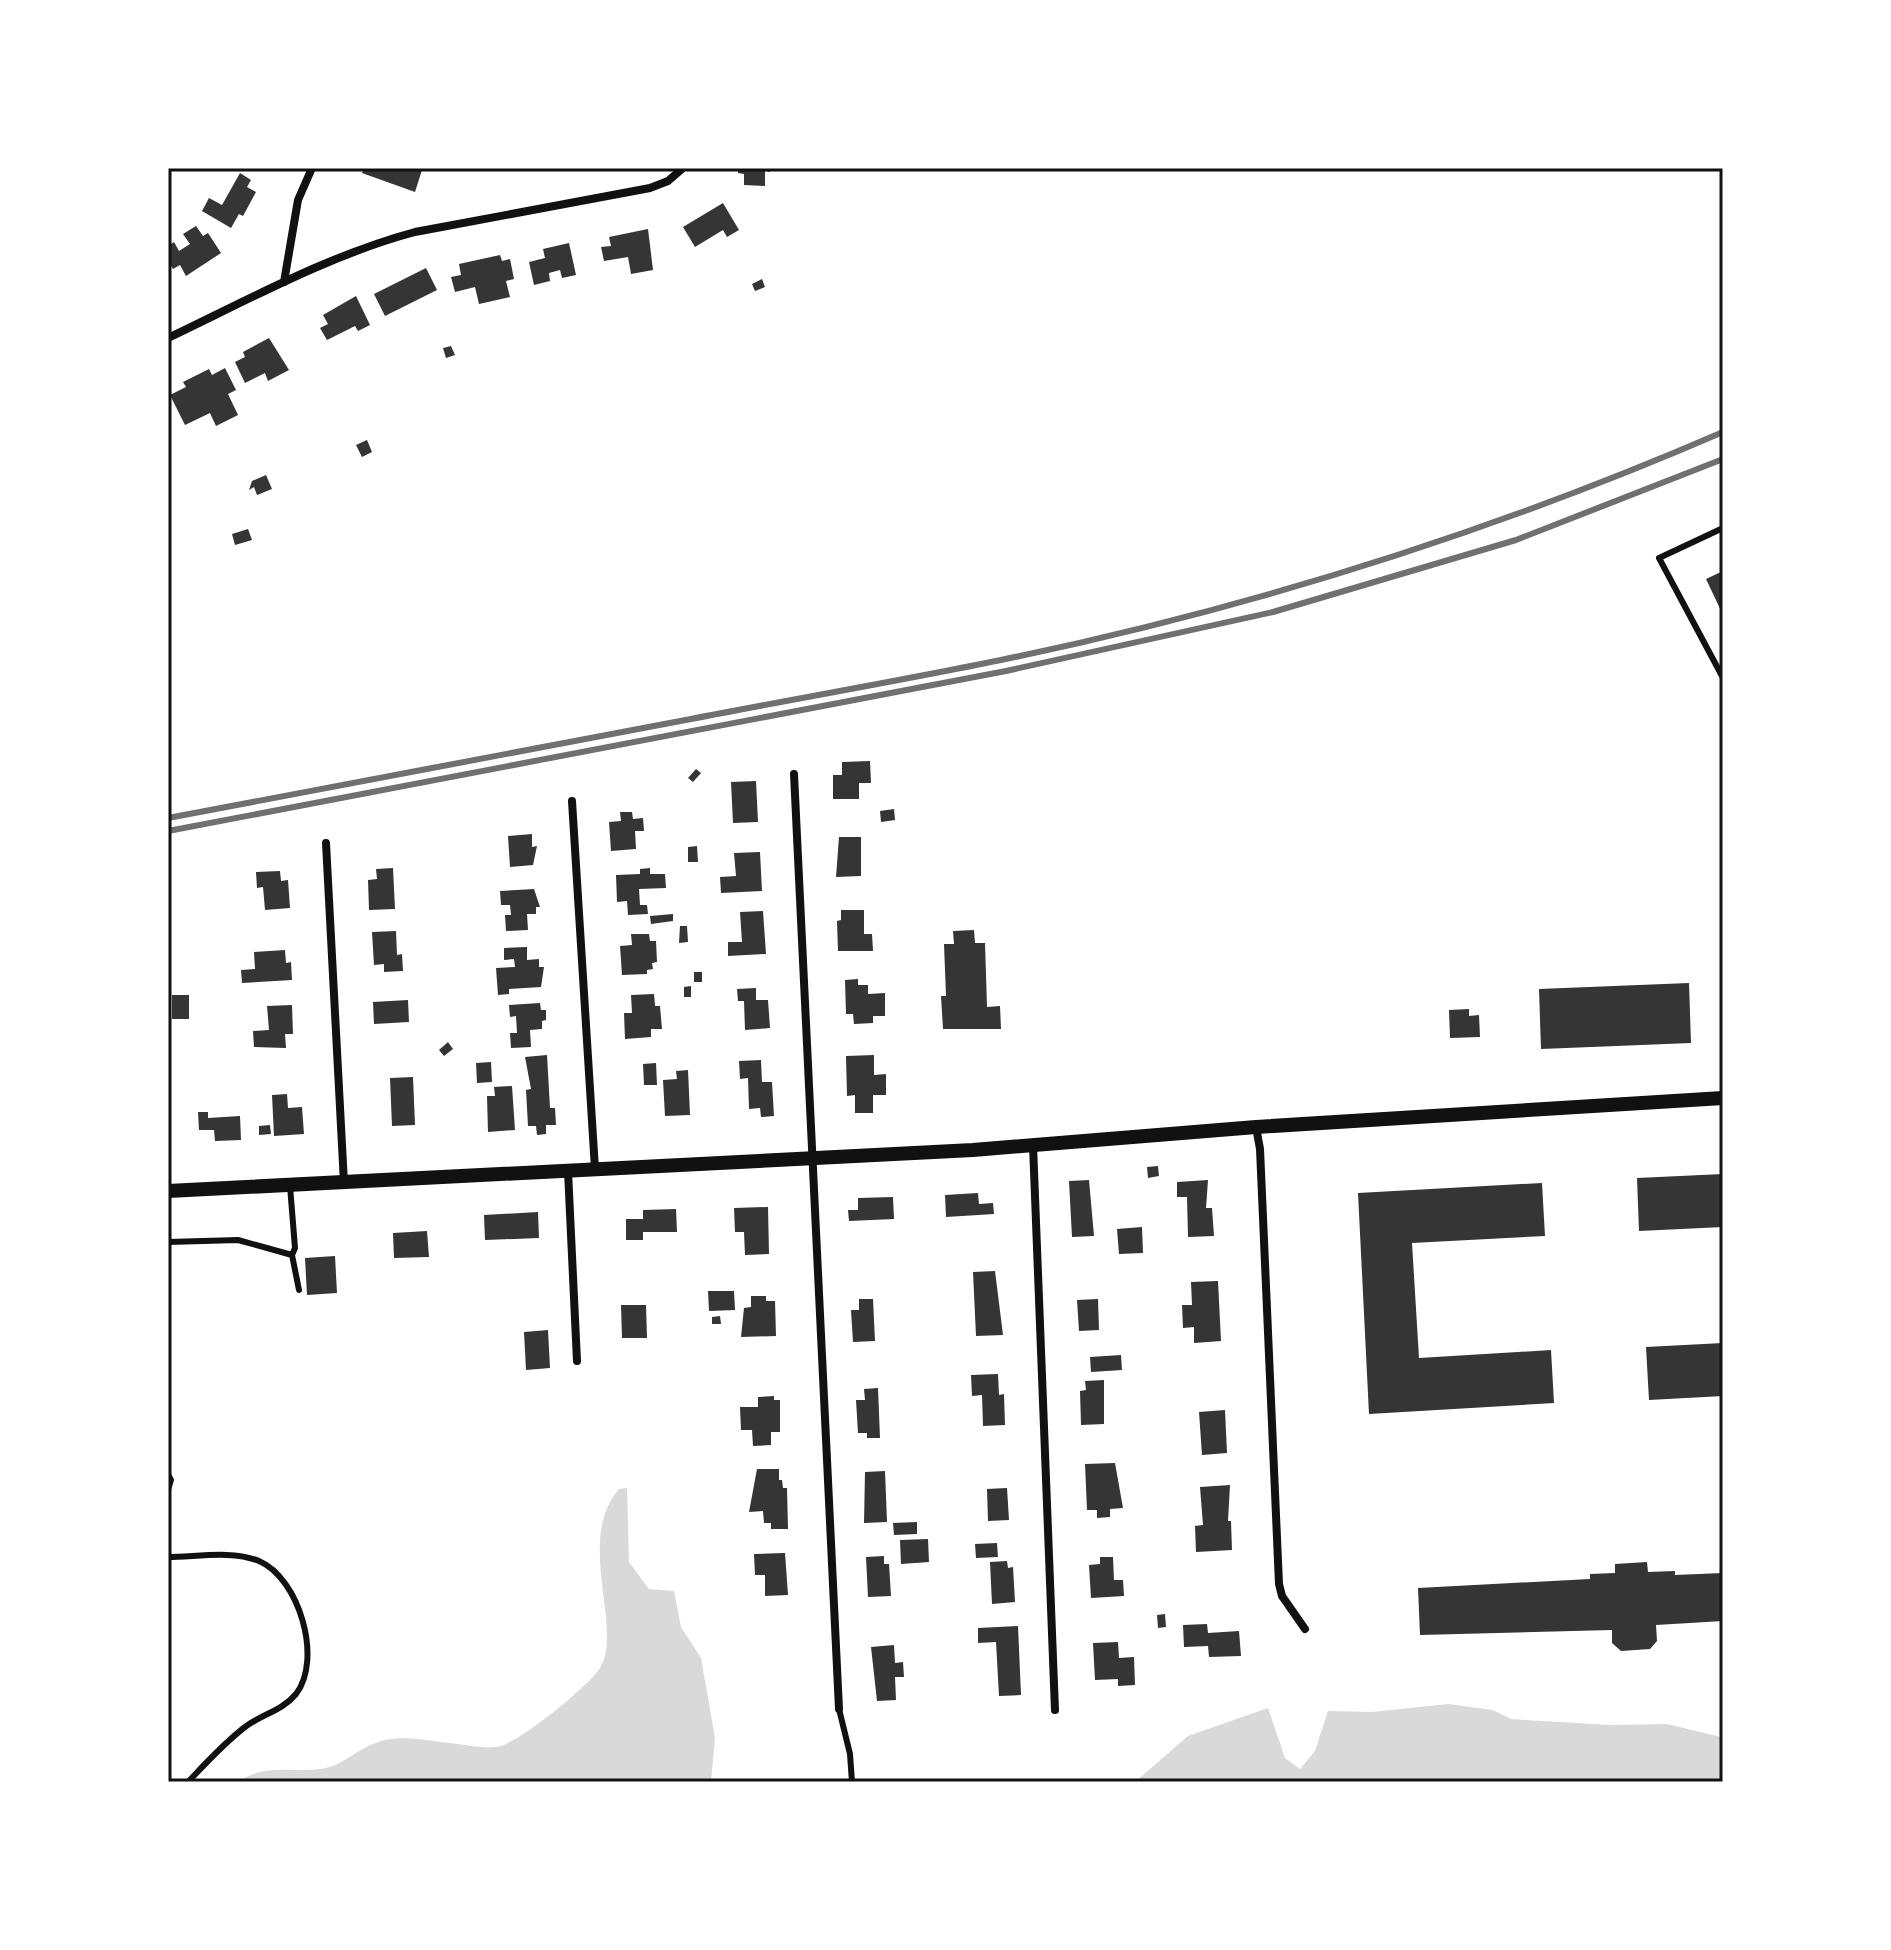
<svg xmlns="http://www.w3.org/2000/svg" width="1891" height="1950" viewBox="0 0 1891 1950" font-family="'Fira Sans Condensed',sans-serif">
  <rect width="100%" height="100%" fill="#fff"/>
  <path fill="#d9d9d9" d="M 627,1488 L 629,1562 L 649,1589 L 674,1591 L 681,1627 L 701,1658 L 715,1738 L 711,1782 L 238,1782 C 265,1763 291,1773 320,1769 C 346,1766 356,1747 385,1740 C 408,1735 435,1742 458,1744 C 470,1746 490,1749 501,1746 C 523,1739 582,1691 597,1672 C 628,1636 573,1542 619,1489 Z
    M 1448,1704 L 1493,1710 L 1511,1719 L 1525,1720 L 1610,1725 L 1667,1724 L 1717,1736 L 1723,1738 L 1723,1782 L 1135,1782 L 1188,1736 L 1268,1708 L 1285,1758 L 1300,1769 L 1315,1751 L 1328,1711 L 1372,1712 Z"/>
  <path fill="#353535" d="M 364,168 L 416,168 L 422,170 L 415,192 L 362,173 Z
    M 738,168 L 770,168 L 770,172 L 765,171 L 765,186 L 744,185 L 744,174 L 738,173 Z
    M 240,173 L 251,180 L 247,187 L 256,192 L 243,216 L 239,214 L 231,228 L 202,211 L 209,198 L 222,205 Z
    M 723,203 L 739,230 L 727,237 L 723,230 L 695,247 L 683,227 Z
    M 196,226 L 203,236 L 208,233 L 221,253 L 186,276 L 180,265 L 173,269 L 168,261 L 168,246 L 174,242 L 179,251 L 190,244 L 183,234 Z
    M 648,229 L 653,270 L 631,274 L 628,257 L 604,261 L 601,247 L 611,246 L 609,237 Z
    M 569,243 L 576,275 L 562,278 L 560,270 L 549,273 L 550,281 L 534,285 L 529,262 L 545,258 L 543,249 Z
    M 500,255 L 502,261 L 510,259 L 514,279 L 506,281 L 510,297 L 479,304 L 475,287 L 455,292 L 451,277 L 461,275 L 459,264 Z
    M 426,268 L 437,290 L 385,316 L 374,294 Z
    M 762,279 L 765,287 L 755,291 L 752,284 Z
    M 356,296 L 370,325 L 358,331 L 355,326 L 327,340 L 320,328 L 328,324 L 323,315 Z
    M 269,338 L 289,370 L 268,381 L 265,373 L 245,383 L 235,362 L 245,357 L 243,352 Z
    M 451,346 L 455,355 L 446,358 L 443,348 Z
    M 225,368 L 236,390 L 228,394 L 238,415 L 216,426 L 210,413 L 185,425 L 170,395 L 186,387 L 183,382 L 209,369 L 212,375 Z
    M 367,440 L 372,452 L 362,457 L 356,445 Z
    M 266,475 L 272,489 L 257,495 L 254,487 L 249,490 L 252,481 Z
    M 248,529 L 252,540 L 235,545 L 232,534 Z
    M 1723,571 L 1723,615 L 1706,579 Z
    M 870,761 L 871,783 L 859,783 L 859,799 L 833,799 L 833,775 L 842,775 L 842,762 Z
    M 696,769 L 701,773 L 693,782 L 688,778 Z
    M 756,781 L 758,822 L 733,823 L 731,782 Z
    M 894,809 L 895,820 L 881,822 L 880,811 Z
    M 620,812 L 632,812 L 633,819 L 643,818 L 644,831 L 635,831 L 636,849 L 611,851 L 609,822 L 621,821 Z
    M 532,834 L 532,847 L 537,846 L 533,865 L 510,867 L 508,836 Z
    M 839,837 L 861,837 L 861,876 L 836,877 Z
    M 697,846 L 698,862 L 688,862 L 688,847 Z
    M 760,852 L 762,891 L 721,893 L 720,877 L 736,876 L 734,853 Z
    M 393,868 L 395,909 L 369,910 L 368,880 L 377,879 L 376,869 Z
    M 650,868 L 650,874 L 665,874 L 666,888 L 639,889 L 640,905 L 647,905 L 648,914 L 628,915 L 627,901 L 617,902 L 616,875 L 640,874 L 640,869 Z
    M 280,871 L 281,881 L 288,880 L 290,908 L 265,910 L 263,887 L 257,888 L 256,872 Z
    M 534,889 L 540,907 L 536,907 L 536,914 L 527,914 L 528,930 L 506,931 L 505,915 L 511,915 L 510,905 L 501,905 L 500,891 Z
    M 841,910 L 864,910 L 864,934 L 872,934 L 873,951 L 838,951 L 837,921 L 841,920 Z
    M 763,911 L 766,954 L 728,956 L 728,942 L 742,942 L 740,912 Z
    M 673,914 L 673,921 L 651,924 L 650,916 Z
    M 680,926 L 687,926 L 688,942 L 679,943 Z
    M 974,930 L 975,943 L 985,943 L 987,1007 L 1000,1006 L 1001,1029 L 943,1029 L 941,996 L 946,996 L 944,944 L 954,944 L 953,931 Z
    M 396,931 L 397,955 L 402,954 L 403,971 L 384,972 L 384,964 L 374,965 L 372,932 Z
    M 631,934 L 649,934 L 650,941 L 656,941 L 657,962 L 652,963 L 653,969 L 647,970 L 647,974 L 622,975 L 620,946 L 632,945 Z
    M 527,947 L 527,960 L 539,959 L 539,967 L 544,967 L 541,987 L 509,989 L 509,994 L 498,995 L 496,968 L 515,967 L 514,959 L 504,960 L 504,948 Z
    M 285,950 L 286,963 L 291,962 L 292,980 L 242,983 L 241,970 L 255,969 L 254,952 Z
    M 694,972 L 702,972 L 702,982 L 694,982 Z
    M 858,979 L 858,985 L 868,985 L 868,994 L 885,993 L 885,1016 L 873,1016 L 873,1023 L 854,1024 L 853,1014 L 846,1014 L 845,980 Z
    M 1689,983 L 1691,1043 L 1541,1049 L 1539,989 Z
    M 691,986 L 691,997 L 684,997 L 684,987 Z
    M 756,988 L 756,1000 L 768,1000 L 770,1028 L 745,1030 L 744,1001 L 738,1001 L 737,989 Z
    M 654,994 L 655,1006 L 660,1006 L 662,1029 L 651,1029 L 651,1037 L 625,1039 L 624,1013 L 632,1013 L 631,995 Z
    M 172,995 L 189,995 L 189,1019 L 172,1019 Z
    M 408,1000 L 409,1022 L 374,1024 L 373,1002 Z
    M 540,1003 L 541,1010 L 546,1010 L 546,1020 L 542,1021 L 542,1029 L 530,1030 L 531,1047 L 511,1048 L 510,1033 L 517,1033 L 516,1016 L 510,1017 L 509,1005 Z
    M 292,1005 L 293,1034 L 285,1034 L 286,1048 L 254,1047 L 253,1031 L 269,1030 L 267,1006 Z
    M 1469,1009 L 1469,1016 L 1479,1015 L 1480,1037 L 1450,1038 L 1449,1010 Z
    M 448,1042 L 453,1049 L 444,1056 L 439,1050 Z
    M 547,1055 L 550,1108 L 555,1108 L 556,1125 L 546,1125 L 546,1134 L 537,1135 L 536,1126 L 528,1126 L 526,1090 L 531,1089 L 525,1057 Z
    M 874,1055 L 874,1075 L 886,1074 L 886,1095 L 873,1095 L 873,1113 L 855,1113 L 855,1095 L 847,1096 L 846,1056 Z
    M 761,1060 L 762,1082 L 772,1082 L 774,1116 L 761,1117 L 760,1108 L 749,1109 L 748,1078 L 740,1079 L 739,1061 Z
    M 491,1062 L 492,1082 L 477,1083 L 476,1063 Z
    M 656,1063 L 657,1085 L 644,1085 L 643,1064 Z
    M 688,1070 L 690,1115 L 665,1116 L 663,1080 L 677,1079 L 676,1071 Z
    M 413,1077 L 415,1125 L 392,1126 L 390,1078 Z
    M 512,1086 L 515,1130 L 488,1132 L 487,1096 L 495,1096 L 494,1087 Z
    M 287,1094 L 288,1108 L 302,1107 L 304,1134 L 274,1136 L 272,1095 Z
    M 198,1112 L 208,1112 L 208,1118 L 240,1116 L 241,1140 L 215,1141 L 214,1130 L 199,1130 Z
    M 270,1125 L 271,1134 L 259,1135 L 259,1126 Z
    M 1158,1166 L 1159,1176 L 1148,1178 L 1147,1167 Z
    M 1723,1174 L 1723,1227 L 1639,1231 L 1637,1178 Z
    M 1089,1180 L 1094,1236 L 1072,1237 L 1069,1181 Z
    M 1208,1180 L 1206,1208 L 1212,1208 L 1214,1236 L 1188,1237 L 1187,1197 L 1177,1197 L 1177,1182 Z
    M 1542,1183 L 1545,1236 L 1412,1243 L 1419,1358 L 1551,1350 L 1554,1403 L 1369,1414 L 1358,1193 Z
    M 978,1193 L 979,1204 L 993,1203 L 994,1214 L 946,1217 L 945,1195 Z
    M 893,1197 L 894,1219 L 849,1221 L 848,1210 L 858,1210 L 858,1198 Z
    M 768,1207 L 769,1254 L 745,1255 L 744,1232 L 735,1232 L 734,1208 Z
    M 676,1209 L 677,1232 L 643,1232 L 643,1240 L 626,1240 L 626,1219 L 643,1219 L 643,1210 Z
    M 538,1212 L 539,1238 L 485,1240 L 484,1215 Z
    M 1142,1227 L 1143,1253 L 1119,1254 L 1117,1229 Z
    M 427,1231 L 429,1257 L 394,1258 L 393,1233 Z
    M 335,1256 L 337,1293 L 307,1295 L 305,1258 Z
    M 995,1271 L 1003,1335 L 976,1336 L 973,1272 Z
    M 1218,1281 L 1221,1341 L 1194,1343 L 1194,1327 L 1183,1328 L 1182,1305 L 1192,1305 L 1191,1282 Z
    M 708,1291 L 734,1291 L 735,1310 L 709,1311 Z
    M 751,1296 L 766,1296 L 766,1301 L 775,1301 L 776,1336 L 741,1337 L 744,1308 L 751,1307 Z
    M 859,1299 L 873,1299 L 875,1341 L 853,1342 L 851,1310 L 859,1310 Z
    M 1098,1299 L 1099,1330 L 1079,1331 L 1077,1300 Z
    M 621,1305 L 646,1305 L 647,1338 L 622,1338 Z
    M 720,1316 L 721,1324 L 712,1324 L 712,1317 Z
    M 548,1330 L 550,1368 L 526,1370 L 524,1332 Z
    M 1723,1343 L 1723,1396 L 1649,1400 L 1646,1347 Z
    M 1121,1355 L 1122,1370 L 1091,1372 L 1090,1357 Z
    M 998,1374 L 999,1395 L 1004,1394 L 1005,1425 L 983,1426 L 982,1395 L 972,1396 L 971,1375 Z
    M 1104,1380 L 1104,1424 L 1081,1425 L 1080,1391 L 1086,1390 L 1085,1381 Z
    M 878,1388 L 880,1438 L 867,1438 L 867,1433 L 858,1433 L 856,1400 L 865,1400 L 864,1389 Z
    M 774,1396 L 774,1400 L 780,1400 L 780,1432 L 771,1432 L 771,1445 L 753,1446 L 752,1430 L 741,1430 L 740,1407 L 758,1407 L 758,1397 Z
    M 1225,1410 L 1227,1453 L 1202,1455 L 1199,1412 Z
    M 1115,1463 L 1123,1508 L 1110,1509 L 1110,1517 L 1097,1518 L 1097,1510 L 1087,1510 L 1085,1464 Z
    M 757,1469 L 779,1469 L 779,1480 L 782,1480 L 783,1488 L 787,1488 L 788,1529 L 771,1529 L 771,1523 L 764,1523 L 763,1511 L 749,1512 Z
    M 885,1471 L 887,1522 L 864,1523 L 865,1472 Z
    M 1230,1485 L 1228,1521 L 1231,1521 L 1232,1550 L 1196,1552 L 1195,1526 L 1203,1525 L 1200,1487 Z
    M 1007,1488 L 1009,1520 L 988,1521 L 987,1489 Z
    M 917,1522 L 917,1534 L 894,1535 L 893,1523 Z
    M 928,1539 L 929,1562 L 901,1564 L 900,1540 Z
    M 997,1543 L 998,1557 L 976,1558 L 975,1544 Z
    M 785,1553 L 788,1595 L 765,1596 L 765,1575 L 755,1575 L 754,1554 Z
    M 884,1556 L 884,1564 L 889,1564 L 891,1596 L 868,1597 L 866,1557 Z
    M 1100,1557 L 1113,1557 L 1114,1580 L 1123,1580 L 1124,1596 L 1091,1598 L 1089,1565 L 1100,1564 Z
    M 1007,1561 L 1008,1568 L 1013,1567 L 1015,1602 L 992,1604 L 990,1562 Z
    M 1647,1562 L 1648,1572 L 1675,1571 L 1675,1575 L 1723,1573 L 1723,1621 L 1656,1625 L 1657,1641 L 1650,1649 L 1621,1651 L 1612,1643 L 1612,1630 L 1420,1635 L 1418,1588 L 1590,1579 L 1590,1574 L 1615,1573 L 1615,1564 Z
    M 1165,1614 L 1166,1627 L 1158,1628 L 1157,1615 Z
    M 1207,1624 L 1208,1633 L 1239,1631 L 1241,1656 L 1209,1657 L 1208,1646 L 1184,1647 L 1183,1625 Z
    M 1018,1626 L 1021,1695 L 999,1696 L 996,1642 L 978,1643 L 978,1628 Z
    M 1118,1642 L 1119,1658 L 1134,1657 L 1135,1685 L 1118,1686 L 1118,1679 L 1095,1680 L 1093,1643 Z
    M 894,1645 L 895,1663 L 903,1662 L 904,1677 L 895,1677 L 896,1700 L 877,1701 L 871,1647 Z"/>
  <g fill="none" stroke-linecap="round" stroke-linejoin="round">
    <path stroke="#111" stroke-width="6" d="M 1722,676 L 1659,558 L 1723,528
      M 168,1242 L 238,1240 L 292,1255 L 295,1248 L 290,1186
      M 292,1255 L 299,1290
      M 168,1474 L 171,1480 L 168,1490
      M 168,1557 C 196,1557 232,1550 259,1561 C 299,1578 323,1659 296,1694 C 282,1711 262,1714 245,1727 C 224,1743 206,1763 188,1782
      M 839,1709 L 850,1754 L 852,1782"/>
    <path stroke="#111" stroke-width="8" d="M 284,282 L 298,200 L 312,168
      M 168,338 C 248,300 329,255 415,232 L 650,188 L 668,181 L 683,168
      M 794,774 L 839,1709
      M 572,801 L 595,1169
      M 326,843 L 344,1183
      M 1256,1127 L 1260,1149 L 1279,1584 L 1282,1596 L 1305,1629
      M 1033,1145 L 1055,1710
      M 568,1171 L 577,1361"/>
    <path stroke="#111" stroke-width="14" d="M 168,1191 L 973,1150 L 1256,1127 L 1723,1098"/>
    <path stroke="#707070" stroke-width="6" d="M 168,818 C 342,785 517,752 691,719 C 794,699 898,681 1001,660 C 1247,609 1492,532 1723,432
      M 168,831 L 1006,671 L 1273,612 L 1516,540 L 1723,459"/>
  </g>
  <rect width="1891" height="1950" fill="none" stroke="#ffffff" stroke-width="340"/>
  <rect x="170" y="170" width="1551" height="1610" fill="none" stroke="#111" stroke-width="3"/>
</svg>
